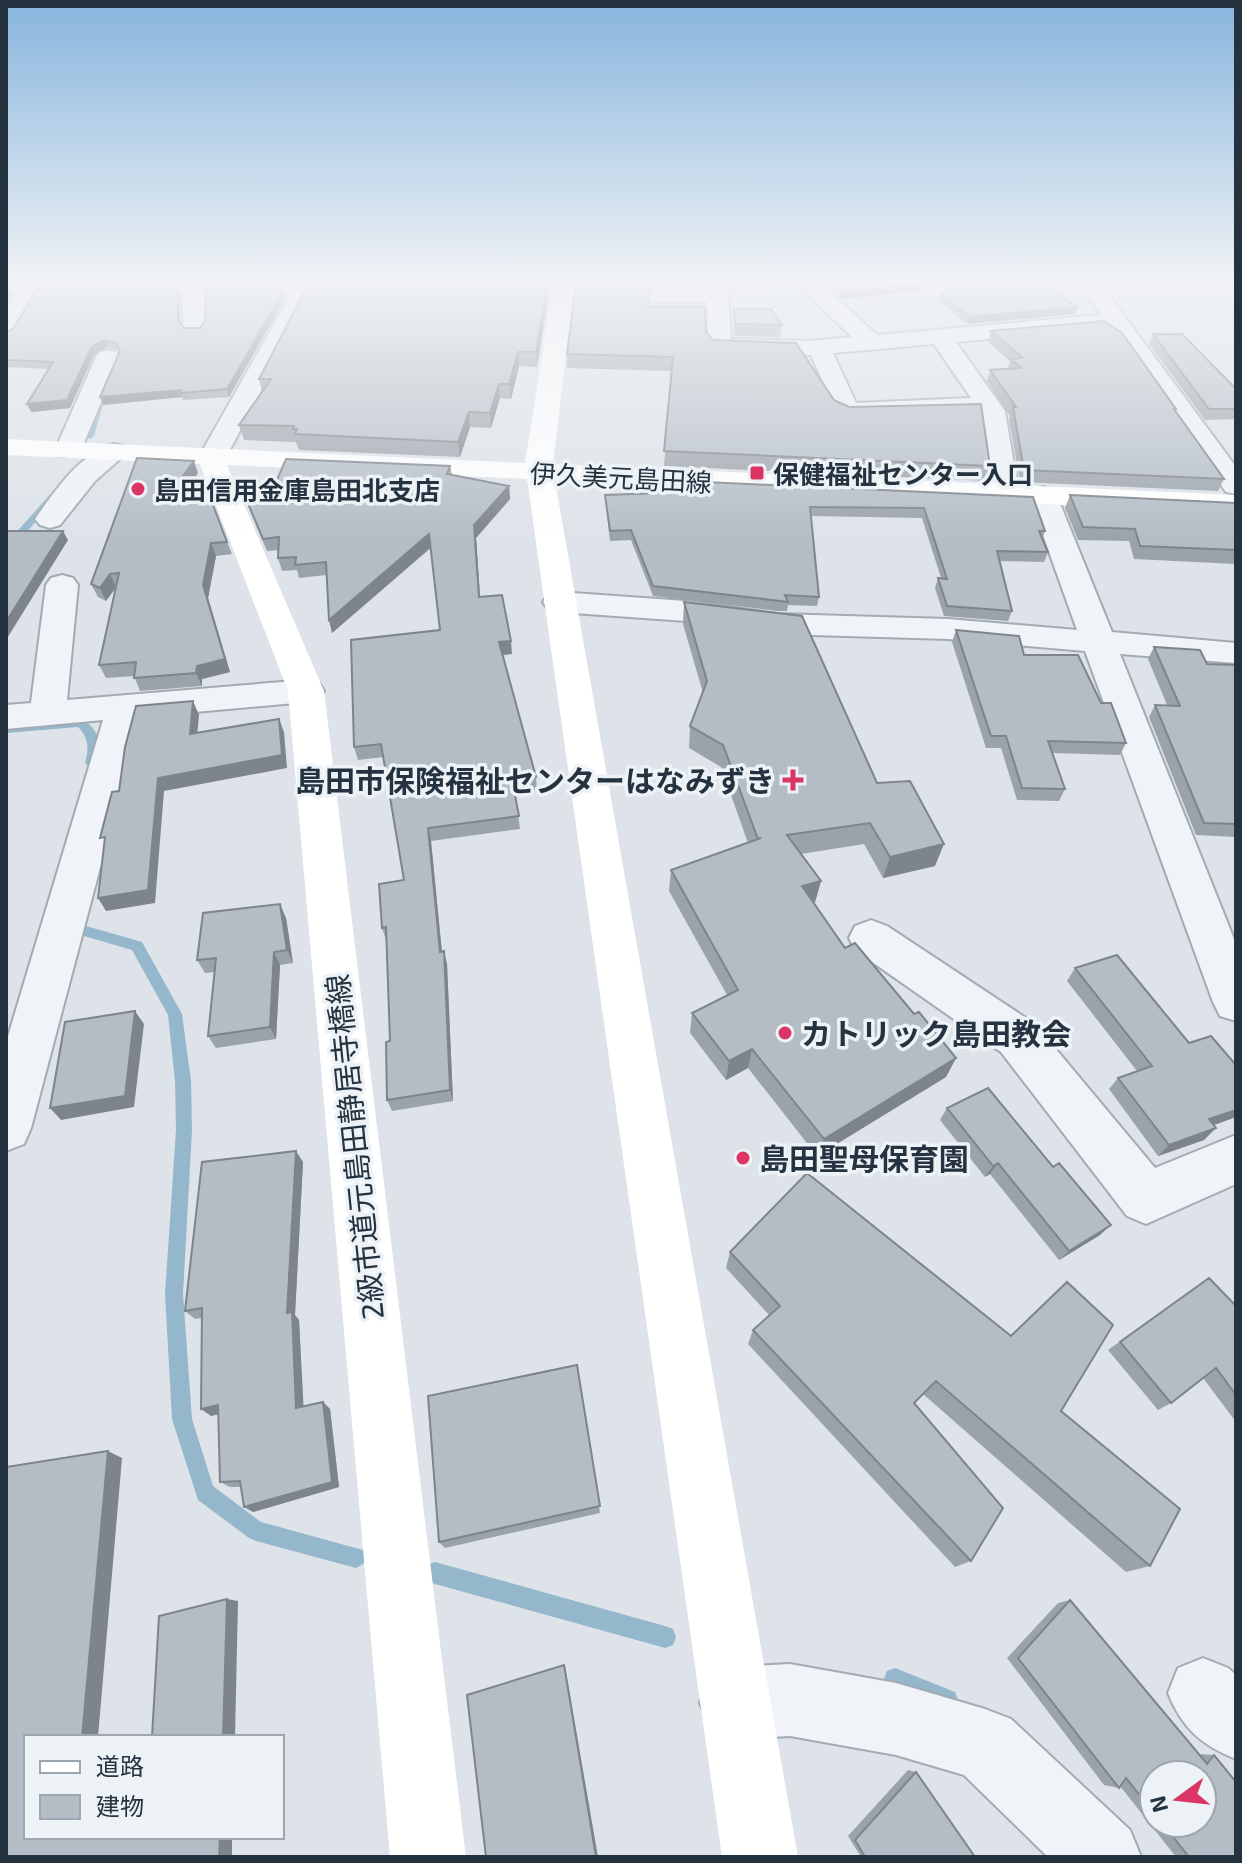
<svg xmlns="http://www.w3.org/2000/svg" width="1242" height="1863" viewBox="0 0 1242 1863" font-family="'Exo 2','Noto Sans JP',sans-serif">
  <rect width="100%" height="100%" fill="#dde3e9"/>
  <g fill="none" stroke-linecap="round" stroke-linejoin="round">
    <path fill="#95b7cc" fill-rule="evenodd" d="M 99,392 L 106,394 L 94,436 L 90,439 L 86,436 Z
      M 53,491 L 61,493 L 9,552 L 6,553 L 6,544 Z
      M 81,719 C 99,728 102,744 97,763 L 91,767 L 85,763 C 89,748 89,738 78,727 L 6,733 L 6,725 Z
      M 65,920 L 142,942 L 182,1014 L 191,1081 L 192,1130 L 183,1294 L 192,1419 L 213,1486 L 261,1522 L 363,1550 L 367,1557 L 363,1564 L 356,1568 L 256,1541 L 249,1538 L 198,1500 L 172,1419 L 165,1294 L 176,1130 L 175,1081 L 168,1015 L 132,950 L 60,929 L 58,925 L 60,921 Z
      M 435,1562 L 665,1626 L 673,1629 L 676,1637 L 673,1645 L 665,1648 L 435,1584 L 427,1581 L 424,1573 L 427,1565 Z
      M 895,1668 L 955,1692 L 958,1700 L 955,1708 L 947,1711 L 887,1687 L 884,1679 L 887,1671 Z"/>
    <g stroke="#a2abb3" stroke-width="4">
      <path id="street" d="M 187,279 L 320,279 L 224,461 L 204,461 L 200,455 L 291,294 L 205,294 L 205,327 L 202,332 L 186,332 L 183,327 L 183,294 L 38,293 L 14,335 L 6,337 L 6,311 L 17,292 L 6,292 L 6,280 Z
        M 707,279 L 727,279 L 731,339 L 810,341 L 852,337 L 792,279 L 815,279 L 877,335 L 1101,315 L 1076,279 L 1097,279 L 1236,467 L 1236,494 L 1226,492 L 1110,328 L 956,342 L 1005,411 L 1019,494 L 1015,500 L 1005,503 L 995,500 L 991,494 L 979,413 L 847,419 L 838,416 L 811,355 L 712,351 L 708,346 L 707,302 L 563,301 L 552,295 L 563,289 L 707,289 ZM 934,344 L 971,398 L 856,403 L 833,353 Z
        M 910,279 L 934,279 L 950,293 L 939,299 L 931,298 Z
        M 108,350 L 116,352 L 120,357 L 81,450 L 78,456 L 58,456 L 55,450 L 96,357 L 100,352 Z
        M 114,444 L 124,446 L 128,452 L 95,481 L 60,525 L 50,528 L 40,525 L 35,519 C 54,492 81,452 114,444 Z
        M 1043,487 L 1053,490 L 1057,496 L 1112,632 L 1236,643 L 1236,663 L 1120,654 L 1236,944 L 1236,1021 L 1220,1016 L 1213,1002 L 1085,651 L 948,639 L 778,634 L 686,621 L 559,612 L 548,609 L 543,602 L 548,595 L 559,592 L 686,601 L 778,614 L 948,619 L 1077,630 L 1029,496 L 1033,490 Z
        M 62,575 L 73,578 L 78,585 L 67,700 L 306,680 L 319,683 L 324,691 L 319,699 L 306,702 L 140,717 L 31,1128 L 24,1144 L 6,1151 L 6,1043 L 103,720 L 6,729 L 6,705 L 31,703 L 46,585 L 51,578 Z
        M 871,920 L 887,926 L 1035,1024 L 1155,1168 L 1236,1135 L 1236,1184 L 1146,1224 L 1127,1216 L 1001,1052 L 855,950 L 849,938 L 855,926 Z
        M 1203,1658 L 1228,1668 L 1236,1675 L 1236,1759 C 1201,1745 1182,1728 1168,1693 L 1178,1668 Z
        M 790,1664 L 896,1683 L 985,1709 L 1011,1719 L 1130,1830 L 1141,1857 L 1048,1857 L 964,1775 L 896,1755 L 790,1736 L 736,1739 L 711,1728 L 700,1703 L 711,1678 L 736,1667 Z"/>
    </g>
    <use href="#street" fill="#f0f3f7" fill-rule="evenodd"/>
    <path fill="#fff" fill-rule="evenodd" d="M 554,279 L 575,279 L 553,464 L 1236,495 L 1236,513 L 555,481 L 798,1857 L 722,1857 L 527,479 L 227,465 L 324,691 L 466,1857 L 390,1857 L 288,691 L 200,464 L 6,455 L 6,439 L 525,463 Z"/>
  </g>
  <path fill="#9ba3aa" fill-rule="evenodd" d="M 311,279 L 407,279 L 405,285 L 547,286 L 548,300 L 537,367 L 519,366 L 511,399 L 500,398 L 491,428 L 470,427 L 460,457 L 299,450 L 296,442 L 244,440 L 239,425 L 262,392 L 259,379 Z
    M 597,279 L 653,279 L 652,286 L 597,286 Z
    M 820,279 L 915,279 L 918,291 L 841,299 Z
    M 939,279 L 1025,279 L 1027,283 L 1077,307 L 1075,314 L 967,324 L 940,302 L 941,295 L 949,290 Z
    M 284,290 L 286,297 L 229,397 L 183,400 L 182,397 L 103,405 L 119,352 L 118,350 L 107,347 L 94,355 L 70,408 L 31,412 L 49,369 L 6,367 L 6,332 L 180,297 L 180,323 L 184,328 L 200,328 Z
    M 649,307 L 706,332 L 713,340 L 849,407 L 990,466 L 986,481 L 664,466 L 672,371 L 567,368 L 567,354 Z
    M 734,309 L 782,325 L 780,337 L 734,336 Z
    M 991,331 L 1176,409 L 1175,411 L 1224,479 L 1218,491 L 1020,482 L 1009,419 L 1010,416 L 987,381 L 990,370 L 1008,369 L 1010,361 L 988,342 Z
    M 1153,334 L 1236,389 L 1236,419 L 1205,420 L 1149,344 Z
    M 450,466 L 452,475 L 509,486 L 510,499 L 476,538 L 480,597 L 512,654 L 502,655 L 536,777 L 537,790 L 515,792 L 520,829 L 431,841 L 442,952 L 447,964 L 453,1101 L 392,1111 L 387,1100 L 390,1041 L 386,940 L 382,928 L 404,880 L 383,757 L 358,760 L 354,747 L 440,630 L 431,548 L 332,633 L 326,575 L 299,578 L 297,570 L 282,571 L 278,558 L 279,550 L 267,551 L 249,509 L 245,496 L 270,496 Z
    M 198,473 L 181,497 L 227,542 L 232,554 L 216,556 L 208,598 L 230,672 L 202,679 L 202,686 L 140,691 L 134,676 L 106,678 L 99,665 L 116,588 L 106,601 L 98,597 L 91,584 Z
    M 605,495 L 1033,497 L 1045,531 L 1042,539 L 1048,552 L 1044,562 L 1000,561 L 1012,611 L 1008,621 L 944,616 L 935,588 L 938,578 L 941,578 L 922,518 L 811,516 L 819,597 L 817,606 L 788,605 L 787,611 L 778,611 L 653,596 L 631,540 L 610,541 Z
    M 1070,495 L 1236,503 L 1236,564 L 1134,559 L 1129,541 L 1078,540 L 1065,508 Z
    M 684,602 L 877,783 L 935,866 L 883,878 L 864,844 L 801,854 L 821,881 L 815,902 L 813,902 L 845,948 L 914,1014 L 956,1058 L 946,1077 L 817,1156 L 748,1068 L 726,1080 L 690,1033 L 692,1013 L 727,995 L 669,891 L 671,870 L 748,843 L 721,767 L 689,748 L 690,726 L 703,693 L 683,624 Z
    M 956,630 L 1024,655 L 1101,703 L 1126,743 L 1120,755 L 1053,753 L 1065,789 L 1059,801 L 1017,800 L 1001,748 L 986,748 L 952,642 Z
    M 1154,647 L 1207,664 L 1236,665 L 1236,837 L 1196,835 L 1149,717 L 1155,705 L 1167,705 L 1148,659 Z
    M 286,918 L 293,963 L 280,965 L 276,1039 L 216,1048 L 208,1036 L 215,972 L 205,973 L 197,960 Z
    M 1075,968 L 1189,1043 L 1236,1065 L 1236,1117 L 1214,1125 L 1204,1140 L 1158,1156 L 1109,1089 L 1118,1078 L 1137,1071 L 1067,981 Z
    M 947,1108 L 1100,1235 L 1059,1260 L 990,1174 L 985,1177 L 940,1120 Z
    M 303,1162 L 295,1315 L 299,1320 L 303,1406 L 323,1402 L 330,1409 L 339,1487 L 253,1512 L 240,1487 L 230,1487 L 220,1482 L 218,1414 L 211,1416 L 202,1318 L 195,1319 L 185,1311 Z
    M 730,1252 L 1061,1411 L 1150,1566 L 1126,1572 L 923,1394 L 914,1403 L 971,1561 L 955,1567 L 748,1344 L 753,1330 L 769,1315 L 726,1268 Z
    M 1209,1278 L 1235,1305 L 1236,1305 L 1236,1422 L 1203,1378 L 1171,1403 L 1158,1410 L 1108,1350 Z
    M 577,1365 L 600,1513 L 445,1548 L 439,1542 Z
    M 1070,1600 L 1198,1754 L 1214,1755 L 1236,1857 L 1176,1857 L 1120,1786 L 1119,1788 L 1104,1785 L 1007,1658 L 1058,1603 ZM 1154,1775 L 1202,1823 L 1154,1823 Z
    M 908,1770 L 916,1772 L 975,1857 L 861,1857 L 848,1836 Z"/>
  <path fill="#7e848b" d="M 400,279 L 407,279 L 400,298 L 398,285 Z
    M 920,284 L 918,291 L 841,299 L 843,292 Z
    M 547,286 L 548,300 L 537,367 L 536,352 Z
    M 9,288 L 12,295 L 6,306 L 6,293 Z
    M 178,290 L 180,297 L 180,327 L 178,320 Z
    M 284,290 L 286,297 L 229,397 L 227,389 Z
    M 1077,307 L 1075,314 L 967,324 L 969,317 Z
    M 104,340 L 107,347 L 94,355 L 70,408 L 31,412 L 27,404 L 91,348 Z
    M 518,352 L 519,366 L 511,399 L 509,384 Z
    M 499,384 L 500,398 L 491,428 L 490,413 Z
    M 181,390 L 181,393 L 182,397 L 103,405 L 100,397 Z
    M 469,412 L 470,427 L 460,457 L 458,442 Z
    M 194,461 L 198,473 L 172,510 L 167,497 Z
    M 509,486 L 510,499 L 476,538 L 481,610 L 474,525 Z
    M 63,531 L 68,540 L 6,640 L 6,622 Z
    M 429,534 L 431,547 L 332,633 L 329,620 Z
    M 211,543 L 216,556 L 208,598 L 230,672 L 202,679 L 202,686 L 196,673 L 203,585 Z
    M 110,574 L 116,587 L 106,601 L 100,588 Z
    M 511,641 L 512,654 L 500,655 L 499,642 Z
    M 193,701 L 199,715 L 196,747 L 190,734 Z
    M 279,719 L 284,732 L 287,768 L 164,791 L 155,903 L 106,911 L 98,898 L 158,778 Z
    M 428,828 L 431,841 L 443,964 L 440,952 Z
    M 944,844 L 935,866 L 883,878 L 890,857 Z
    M 821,881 L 815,902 L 797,907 L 802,886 Z
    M 280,904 L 286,918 L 293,963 L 287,950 Z
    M 444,951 L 447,964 L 453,1101 L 450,1090 Z
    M 274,952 L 280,965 L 276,1039 L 270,1027 Z
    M 135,1011 L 144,1024 L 134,1107 L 61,1120 L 50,1108 Z
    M 752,1049 L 748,1068 L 726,1080 L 729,1061 Z
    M 956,1058 L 946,1077 L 817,1156 L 824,1139 Z
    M 1236,1110 L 1236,1117 L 1197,1131 L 1209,1119 Z
    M 1216,1128 L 1204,1140 L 1158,1156 L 1169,1145 Z
    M 296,1151 L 303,1162 L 295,1315 L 299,1320 L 304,1415 L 296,1408 L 287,1313 Z
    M 998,1163 L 990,1174 L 985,1177 L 993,1166 Z
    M 1111,1225 L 1100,1235 L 1059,1260 L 1069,1251 Z
    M 323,1402 L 330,1409 L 339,1487 L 253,1512 L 244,1507 Z
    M 218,1405 L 228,1412 L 211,1416 L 201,1409 Z
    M 108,1451 L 122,1458 L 98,1737 L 82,1737 Z
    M 227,1599 L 238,1601 L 235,1737 L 223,1737 Z
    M 564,1665 L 565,1666 L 598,1857 L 596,1857 Z
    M 220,1837 L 232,1837 L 232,1857 L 219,1857 Z"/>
  <path fill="#b4bdc6" stroke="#7e848b" stroke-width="2" d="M 311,279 L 400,279 L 398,285 L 547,286 L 536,352 L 518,352 L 509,384 L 499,384 L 490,413 L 469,412 L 458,442 L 295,434 L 297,429 L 293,429 L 294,426 L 239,425 L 271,379 L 259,379 Z
    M 597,279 L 652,279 L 652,280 Z
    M 829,279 L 915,279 L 920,284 L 843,292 Z
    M 947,279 L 1025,279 L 1027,283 L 1041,282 L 1077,307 L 969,317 L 941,295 L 955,287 Z
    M 37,289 L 178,290 L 178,320 L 184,328 L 200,328 L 205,321 L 206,290 L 284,290 L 227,389 L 181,393 L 181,390 L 100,397 L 120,351 L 116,343 L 104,340 L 91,348 L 67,400 L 27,404 L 53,362 L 6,360 L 6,332 L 13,329 Z
    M 575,291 L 650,291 L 648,307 L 705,307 L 706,332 L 713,340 L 796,343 L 834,400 L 849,407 L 981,404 L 990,466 L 664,451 L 673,357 L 567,354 Z
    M 734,309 L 771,309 L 782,325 L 735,324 Z
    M 1104,321 L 1122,333 L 1176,409 L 1174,409 L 1224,479 L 1024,470 L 1013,407 L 1016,407 L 990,370 L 1021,368 L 1011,359 L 1023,358 L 991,331 Z
    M 1153,334 L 1182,334 L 1236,389 L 1236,409 L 1209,409 Z
    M 137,458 L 194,461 L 167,497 L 210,497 L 227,542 L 211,543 L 203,585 L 225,659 L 197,666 L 196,673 L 134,678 L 136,662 L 99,665 L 119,573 L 110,574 L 100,588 L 91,584 Z
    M 286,459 L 450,466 L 447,474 L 509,486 L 474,525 L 479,597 L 502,595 L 511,641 L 499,642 L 536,777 L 512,780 L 519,816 L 428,828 L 440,952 L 444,951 L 450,1090 L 387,1100 L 386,1042 L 390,1041 L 386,927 L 382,928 L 379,884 L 404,880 L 381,744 L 354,747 L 351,640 L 440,630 L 429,534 L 329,620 L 326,562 L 295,565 L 296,557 L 278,558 L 279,537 L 263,539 L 245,496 L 270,496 Z
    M 662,480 L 1033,497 L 1045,531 L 1039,531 L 1048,552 L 997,551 L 1012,611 L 947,606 L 938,578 L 947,579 L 924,508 L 810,507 L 819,597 L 785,595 L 788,602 L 780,601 L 653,586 L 631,530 L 610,531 L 605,495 L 661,493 Z
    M 1070,495 L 1236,503 L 1236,550 L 1140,546 L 1135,529 L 1083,527 Z
    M 6,531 L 63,531 L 6,622 Z
    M 684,602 L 802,616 L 877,783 L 910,781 L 944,844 L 890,857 L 870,823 L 787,835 L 821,881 L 802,886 L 845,948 L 855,943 L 914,1014 L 919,1012 L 956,1058 L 824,1139 L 752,1049 L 729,1061 L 692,1013 L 738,990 L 671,870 L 761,838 L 758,839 L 723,745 L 690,726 L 707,681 Z
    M 956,630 L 1019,636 L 1024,655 L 1078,655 L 1101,703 L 1111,703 L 1126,743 L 1048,741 L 1065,789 L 1022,788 L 1006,736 L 991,736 Z
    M 1154,647 L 1200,650 L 1207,664 L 1236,665 L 1236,824 L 1204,823 L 1155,705 L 1180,706 Z
    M 193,701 L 190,734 L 279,719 L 282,755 L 158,778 L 148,890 L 98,898 L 105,837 L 100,838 L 112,792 L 119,791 L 125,747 L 136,706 Z
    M 280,904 L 287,950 L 274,952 L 270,1027 L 208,1036 L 216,958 L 197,960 L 203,913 Z
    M 1117,955 L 1189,1043 L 1211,1036 L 1236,1065 L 1236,1110 L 1209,1119 L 1216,1128 L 1169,1145 L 1118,1078 L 1152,1066 L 1075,968 Z
    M 135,1011 L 125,1096 L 50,1108 L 65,1022 Z
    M 988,1088 L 1053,1167 L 1059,1163 L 1111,1225 L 1069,1251 L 998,1163 L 993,1166 L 947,1108 Z
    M 296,1151 L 287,1313 L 292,1312 L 296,1408 L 323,1402 L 332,1482 L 244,1507 L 240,1481 L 220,1482 L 218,1405 L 201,1409 L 202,1308 L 185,1311 L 202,1162 Z
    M 807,1173 L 1011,1336 L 1067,1282 L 1113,1325 L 1061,1411 L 1180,1509 L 1150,1566 L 936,1381 L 914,1403 L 1003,1508 L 971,1561 L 753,1330 L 780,1306 L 730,1252 Z
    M 1209,1278 L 1235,1305 L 1236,1305 L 1236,1395 L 1216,1368 L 1171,1403 L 1120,1342 Z
    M 577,1365 L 600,1506 L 439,1542 L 428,1396 Z
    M 108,1451 L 82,1737 L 26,1737 L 26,1837 L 220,1837 L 219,1857 L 6,1857 L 6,1467 Z
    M 227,1599 L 223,1737 L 152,1737 L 159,1616 Z
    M 1070,1600 L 1207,1764 L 1214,1755 L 1236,1782 L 1236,1857 L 1189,1857 L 1162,1823 L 1202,1823 L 1202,1775 L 1154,1775 L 1154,1813 L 1126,1778 L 1119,1788 L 1018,1658 Z
    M 564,1665 L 596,1857 L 486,1857 L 467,1695 Z
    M 916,1772 L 975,1857 L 865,1857 L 855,1840 Z"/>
  <linearGradient id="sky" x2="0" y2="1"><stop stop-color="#87b5dd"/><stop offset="0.52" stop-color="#f0f2f5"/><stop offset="1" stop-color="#f0f2f5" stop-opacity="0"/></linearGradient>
  <rect width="1242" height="540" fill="url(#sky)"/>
  <g fill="#da3564" stroke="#edf2f6" stroke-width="3">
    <rect x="749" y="465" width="16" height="16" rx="4"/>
    <circle cx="138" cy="489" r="8"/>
    <path d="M789 768h8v8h8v8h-8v8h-8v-8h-8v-8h8z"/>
    <circle cx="785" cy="1033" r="8"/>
    <circle cx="743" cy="1158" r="8"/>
  </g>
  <g text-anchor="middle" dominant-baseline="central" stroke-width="7" stroke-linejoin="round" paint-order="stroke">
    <g font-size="26" font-weight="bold" fill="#253341" stroke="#edf2f6" text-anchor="start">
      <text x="773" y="473">保健福祉センター入口</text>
      <text x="154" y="489">島田信用金庫島田北支店</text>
    </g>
    <g font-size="26" fill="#253341" stroke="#edf2f6">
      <text transform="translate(621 477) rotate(3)">伊久美元島田線</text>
    </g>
    <g font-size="30" font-weight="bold" fill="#253341" stroke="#edf2f6" text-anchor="start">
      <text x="775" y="780" text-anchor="end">島田市保険福祉センターはなみずき</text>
      <text x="801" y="1033">カトリック島田教会</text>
      <text x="759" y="1158">島田聖母保育園</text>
    </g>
    <g font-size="30" fill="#253341" stroke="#edf2f6">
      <text transform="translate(354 1147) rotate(-96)">2級市道元島田静居寺橋線</text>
    </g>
  </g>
  <rect width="1242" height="1863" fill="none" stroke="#253341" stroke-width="16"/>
  <rect x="24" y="1735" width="260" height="104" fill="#edf2f6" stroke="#9da6ae" stroke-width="2"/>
  <rect x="40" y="1761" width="40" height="12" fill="#ffffff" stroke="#9da6ae" stroke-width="2"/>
  <text x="96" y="1775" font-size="24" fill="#253341">道路</text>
  <rect x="40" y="1795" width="40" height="24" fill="#b4bdc6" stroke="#9da6ae" stroke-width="2"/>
  <text x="96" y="1815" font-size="24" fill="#253341">建物</text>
  <g transform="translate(1178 1799) rotate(255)"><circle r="38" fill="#edf2f6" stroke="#9da6ae" stroke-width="2"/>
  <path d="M0-6L14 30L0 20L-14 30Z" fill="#da3564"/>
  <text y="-12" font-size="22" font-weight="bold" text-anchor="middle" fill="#253341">N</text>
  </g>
</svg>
